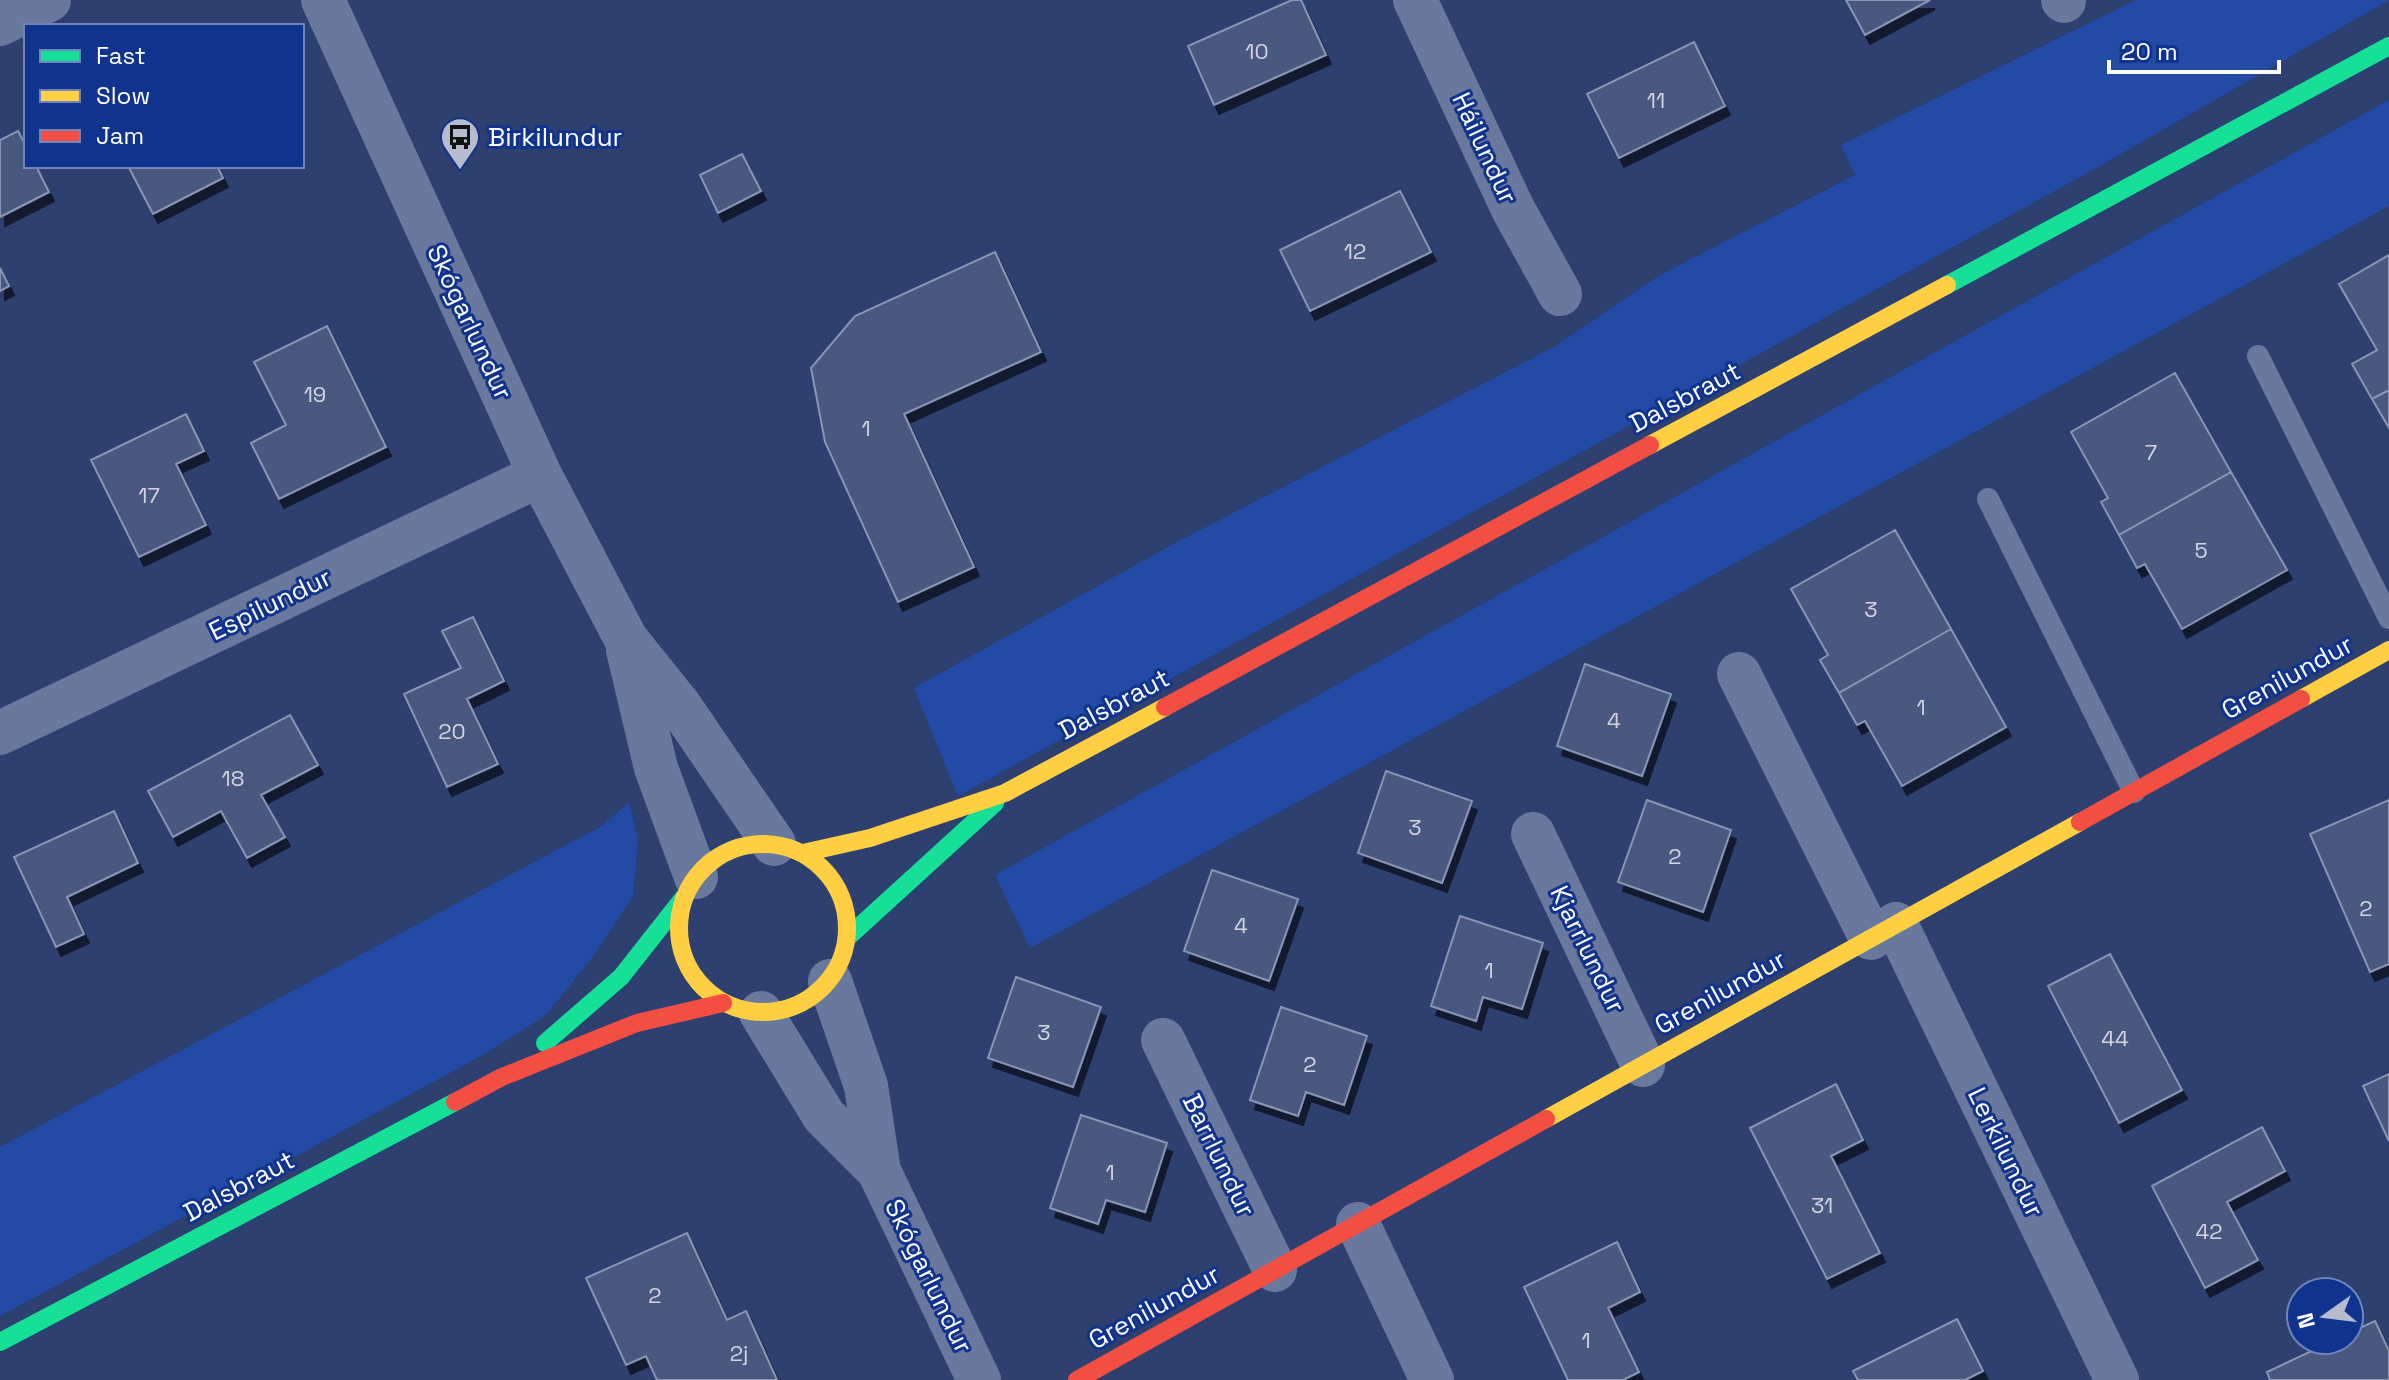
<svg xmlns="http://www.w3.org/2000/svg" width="2389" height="1380" viewBox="0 0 2389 1380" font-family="'Space Grotesk',sans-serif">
  <defs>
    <filter id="shadow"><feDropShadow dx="5" dy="9" stdDeviation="0" flood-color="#0009"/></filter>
  </defs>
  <rect width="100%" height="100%" fill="#2d4070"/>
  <path fill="#234aa4" d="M 2136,0 L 2389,0 L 2089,172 L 958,796 L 914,688 L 1177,542 L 1554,347 L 1660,275 L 1855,175 L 1841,145 Z
    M 2389,100 L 2389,206 L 1030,948 L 995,875 Z
    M 629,802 L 638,840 L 633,896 L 592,958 L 546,1015 L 483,1055 L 0,1316 L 0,1147 L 602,826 Z"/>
  <path fill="#48587f" stroke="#8895b3" stroke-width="2" filter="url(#shadow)" d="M 1292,0 L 1301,0 L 1326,55 L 1214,105 L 1188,46 Z
    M 1846,0 L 1930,0 L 1865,35 Z
    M 1694,42 L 1725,106 L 1619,158 L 1587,94 Z
    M 18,131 L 26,146 L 26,166 L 36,166 L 49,192 L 0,217 L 0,140 Z
    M 742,154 L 761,191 L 718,213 L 700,175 Z
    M 128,166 L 217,166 L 223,178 L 153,214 Z
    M 1400,191 L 1431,252 L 1310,311 L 1280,250 Z
    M 995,252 L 1041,352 L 904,414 L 974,567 L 898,602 L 825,442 L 811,368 L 855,316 Z
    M 2389,255 L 2389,390 L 2372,399 L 2352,364 L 2377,350 L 2339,284 Z
    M 0,268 L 9,286 L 0,291 Z
    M 327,326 L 386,447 L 279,499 L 251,443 L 286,425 L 254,362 Z
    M 2175,373 L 2231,472 L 2119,535 L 2101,502 L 2108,498 L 2071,432 Z
    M 2389,390 L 2389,428 L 2372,399 Z
    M 186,414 L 204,451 L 176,464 L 206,525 L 139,557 L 91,460 Z
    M 2231,472 L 2287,570 L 2182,629 L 2145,564 L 2137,568 L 2119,535 Z
    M 1895,530 L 1951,629 L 1839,693 L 1820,660 L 1828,655 L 1791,589 Z
    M 473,617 L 504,681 L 467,699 L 498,764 L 447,787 L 404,694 L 461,668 L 442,631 Z
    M 1951,629 L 2006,727 L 1902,786 L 1865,721 L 1857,725 L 1839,693 Z
    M 1585,664 L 1671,694 L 1642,776 L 1557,746 Z
    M 290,715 L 318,765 L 261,795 L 285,837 L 247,858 L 221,811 L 173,837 L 148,791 Z
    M 1386,771 L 1472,801 L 1442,883 L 1358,853 Z
    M 1647,800 L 1731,830 L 1703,912 L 1618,882 Z
    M 2389,800 L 2389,964 L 2370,972 L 2310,834 Z
    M 114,811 L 138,863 L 67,897 L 84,934 L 56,947 L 14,857 Z
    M 1212,870 L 1298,899 L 1269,981 L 1184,951 Z
    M 1460,916 L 1543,943 L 1522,1009 L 1483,997 L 1476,1021 L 1431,1006 Z
    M 2110,954 L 2182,1090 L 2119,1123 L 2048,986 Z
    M 1016,977 L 1101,1007 L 1073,1087 L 988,1058 Z
    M 1281,1007 L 1367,1036 L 1344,1105 L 1306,1092 L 1298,1116 L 1250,1100 Z
    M 2389,1074 L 2389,1141 L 2363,1086 Z
    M 1836,1084 L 1863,1140 L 1831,1156 L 1880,1253 L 1827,1279 L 1750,1128 Z
    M 1081,1115 L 1167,1143 L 1145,1212 L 1106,1200 L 1098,1224 L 1050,1208 Z
    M 2262,1127 L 2285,1171 L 2227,1202 L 2258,1260 L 2205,1288 L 2152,1186 Z
    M 687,1233 L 727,1320 L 746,1311 L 777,1380 L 657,1380 L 646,1356 L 626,1365 L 586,1278 Z
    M 1617,1242 L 1640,1292 L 1608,1308 L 1639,1372 L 1623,1380 L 1568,1380 L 1524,1287 Z
    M 1957,1319 L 1983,1371 L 1965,1380 L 1858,1380 L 1853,1371 Z
    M 2375,1321 L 2389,1351 L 2389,1380 L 2270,1380 L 2267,1372 L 2335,1340 L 2349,1340 L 2349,1333 Z"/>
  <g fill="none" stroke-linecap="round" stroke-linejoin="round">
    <path stroke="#69789d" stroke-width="22" d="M 2258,356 L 2389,618
      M 1988,499 L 2134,792"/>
    <path stroke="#69789d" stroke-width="44" d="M 323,0 L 540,475 L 626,639 L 679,705 L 774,844
      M 1415,0 L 1513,209 L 1560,294
      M 2063,0 L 2064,1
      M 0,24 L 49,0
      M 628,650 L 656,768 L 696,877
      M 1739,674 L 1871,938
      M 0,733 L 540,475
      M 1533,834 L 1643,1065
      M 1896,924 L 2117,1380
      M 830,981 L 866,1086 L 879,1171 L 979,1380
      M 761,1013 L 824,1116 L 879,1171
      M 1163,1040 L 1275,1270
      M 1358,1224 L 1432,1380"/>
    <path stroke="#16e098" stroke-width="18" d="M 1947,285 L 2389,46
      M 848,937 L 995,803
      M 545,1043 L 621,977 L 684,897
      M 0,1342 L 455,1102"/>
    <path stroke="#ffcf43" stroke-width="18" d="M 1650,445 L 1947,285
      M 2301,699 L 2389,650
      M679 928a84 84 0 1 1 168 0a84 84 0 1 1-168 0Z
      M 803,853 L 870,838 L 1005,793 L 1165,707
      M 1546,1119 L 2080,822"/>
    <path stroke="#f24e42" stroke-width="18" d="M 1165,707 L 1650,445
      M 2080,822 L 2301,699
      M 455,1102 L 502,1077 L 637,1023 L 723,1003
      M 1077,1380 L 1546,1119"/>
  </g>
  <defs>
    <g id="bus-pin" transform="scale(2)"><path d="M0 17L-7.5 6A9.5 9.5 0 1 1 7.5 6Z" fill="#b6bccd" stroke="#10348d"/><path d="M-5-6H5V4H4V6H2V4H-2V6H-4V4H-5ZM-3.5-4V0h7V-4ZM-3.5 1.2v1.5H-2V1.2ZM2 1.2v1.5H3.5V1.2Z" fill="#111"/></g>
  </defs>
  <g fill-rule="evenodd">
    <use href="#bus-pin" x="460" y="137"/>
  </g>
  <g text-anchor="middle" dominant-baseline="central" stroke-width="6" stroke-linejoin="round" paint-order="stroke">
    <g font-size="22" fill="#d1d5df">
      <text x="1257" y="51">10</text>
      <text x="1656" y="100">11</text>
      <text x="1355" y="251">12</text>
      <text x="315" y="394">19</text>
      <text x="866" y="428">1</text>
      <text x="2151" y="452">7</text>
      <text x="149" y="495">17</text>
      <text x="2201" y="550">5</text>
      <text x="1871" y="609">3</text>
      <text x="1921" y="707">1</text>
      <text x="1614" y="720">4</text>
      <text x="452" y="731">20</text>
      <text x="233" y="778">18</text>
      <text x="1415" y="827">3</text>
      <text x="1675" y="856">2</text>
      <text x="2366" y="908">2</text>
      <text x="1241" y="925">4</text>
      <text x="1489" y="970">1</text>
      <text x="1044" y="1032">3</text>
      <text x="2115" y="1038">44</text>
      <text x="1310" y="1064">2</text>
      <text x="1110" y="1172">1</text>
      <text x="1822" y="1205">31</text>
      <text x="2209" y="1231">42</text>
      <text x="655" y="1295">2</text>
      <text x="1586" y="1340">1</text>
      <text x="739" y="1353">2j</text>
    </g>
    <g font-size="26" fill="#fff" stroke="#10348d" text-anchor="start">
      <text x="488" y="137">Birkilundur</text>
    </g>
    <g font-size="26" fill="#fff" stroke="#10348d">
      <text transform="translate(1485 148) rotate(65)">Háilundur</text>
      <text transform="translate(470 322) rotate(65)">Skógarlundur</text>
      <text transform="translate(1685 397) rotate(-28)">Dalsbraut</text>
      <text transform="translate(270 604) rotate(-26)">Espilundur</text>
      <text transform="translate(2287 677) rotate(-29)">Grenilundur</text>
      <text transform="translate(1114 704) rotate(-28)">Dalsbraut</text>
      <text transform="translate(1588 949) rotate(64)">Kjarrlundur</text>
      <text transform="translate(1720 992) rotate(-29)">Grenilundur</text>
      <text transform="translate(2006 1152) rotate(64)">Lerkilundur</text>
      <text transform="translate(1219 1155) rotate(64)">Barrlundur</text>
      <text transform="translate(239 1186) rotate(-28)">Dalsbraut</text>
      <text transform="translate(929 1276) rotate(64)">Skógarlundur</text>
      <text transform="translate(1154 1307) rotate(-29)">Grenilundur</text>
    </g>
  </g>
  <rect x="24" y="24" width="280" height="144" fill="#10348d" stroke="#7085bb" stroke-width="2"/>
  <rect x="40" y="50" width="40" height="12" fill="#16e098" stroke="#7085bb" stroke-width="2"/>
  <text x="96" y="64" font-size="24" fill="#ffffff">Fast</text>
  <rect x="40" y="90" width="40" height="12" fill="#ffcf43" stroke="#7085bb" stroke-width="2"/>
  <text x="96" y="104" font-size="24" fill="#ffffff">Slow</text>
  <rect x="40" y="130" width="40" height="12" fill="#f24e42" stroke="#7085bb" stroke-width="2"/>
  <text x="96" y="144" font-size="24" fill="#ffffff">Jam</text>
  <g transform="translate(2325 1316) rotate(256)"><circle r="38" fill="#10348d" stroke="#7085bb" stroke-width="2"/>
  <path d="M0-6L14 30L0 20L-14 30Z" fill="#b6bccd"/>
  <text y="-12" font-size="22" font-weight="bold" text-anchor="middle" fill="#ffffff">N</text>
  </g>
  <path d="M2109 60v12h170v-12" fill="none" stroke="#ffffff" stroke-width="4"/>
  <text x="2121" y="60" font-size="24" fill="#ffffff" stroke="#10348d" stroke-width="6" paint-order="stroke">20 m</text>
</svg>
